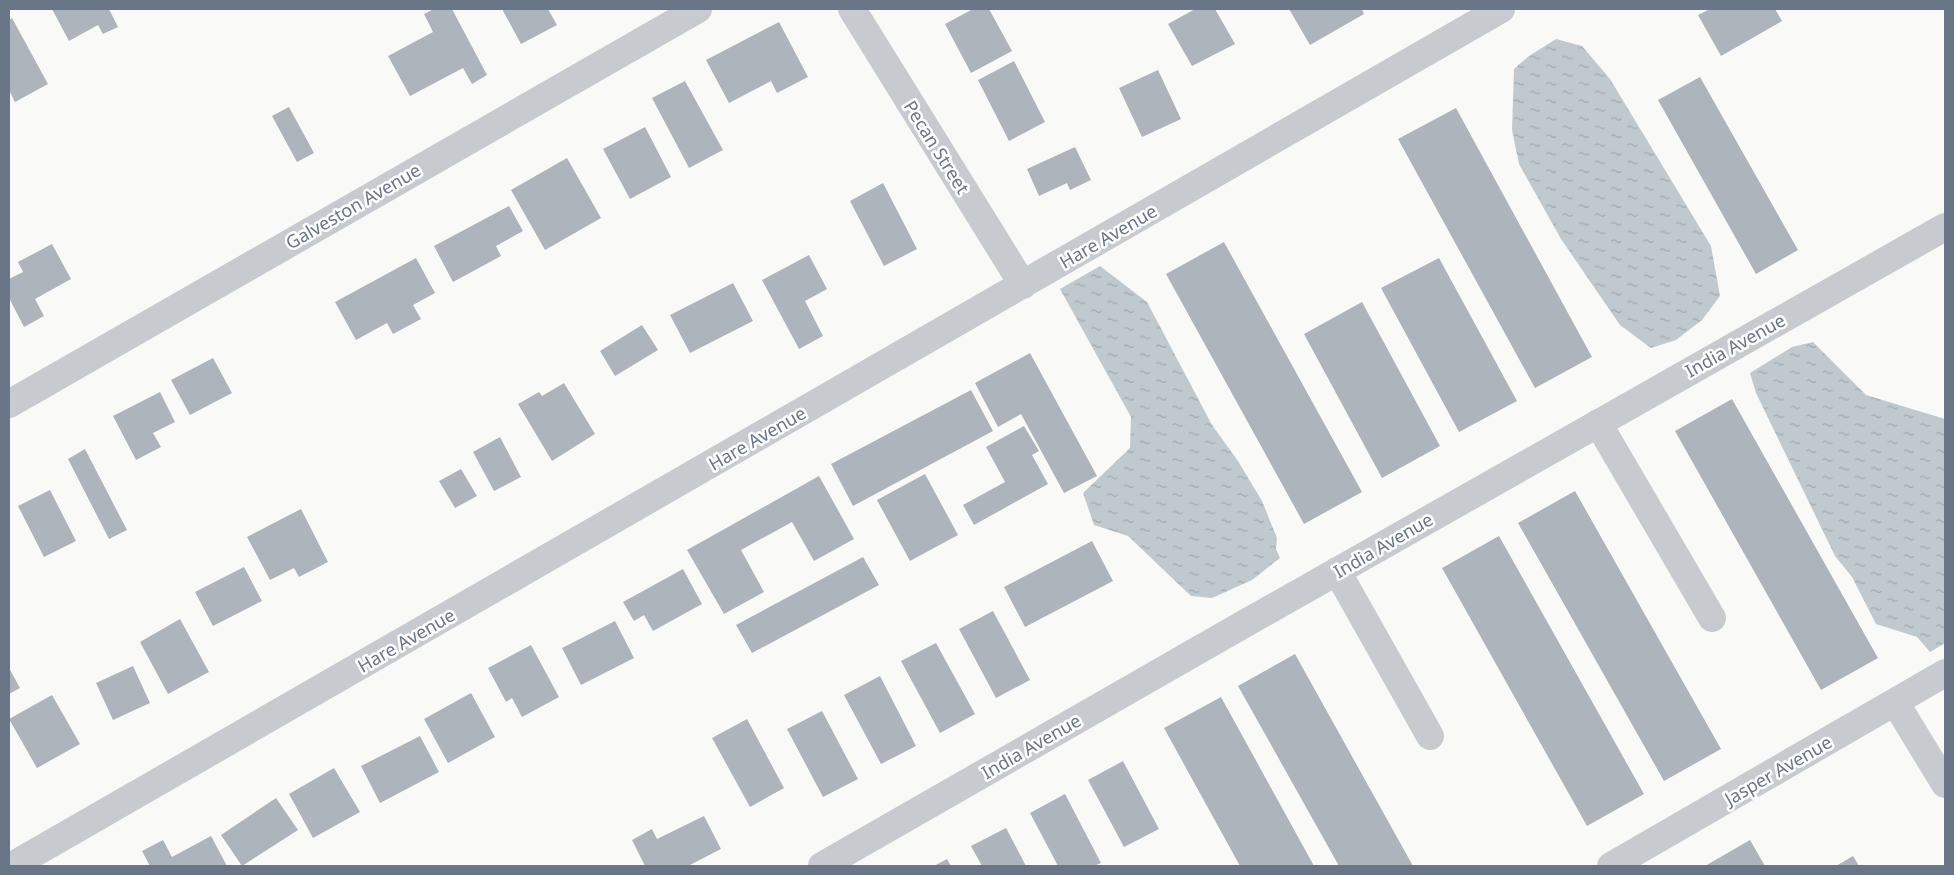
<svg xmlns="http://www.w3.org/2000/svg" width="1954" height="875" viewBox="0 0 1954 875" font-family="'Noto Sans',sans-serif">
  <defs>
    <pattern id="water-ripples" width="26" height="14" patternUnits="userSpaceOnUse" patternTransform="scale(1.25)"><rect width="26" height="14" fill="#c0c9ce"/><path d="M2 4q2-2 4 0t4 0M15 11q2-2 4 0t4 0" fill="none" stroke="#a0a8ad"/></pattern>
  </defs>
  <rect width="100%" height="100%" fill="#f9f9f7"/>
  <path fill="url(#water-ripples)" d="M 1556,39 L 1582,46 L 1610,79 L 1711,246 L 1720,296 L 1702,320 L 1676,340 L 1651,348 L 1620,325 L 1561,239 L 1519,164 L 1512,130 L 1514,69 L 1529,56 Z
    M 1100,266 L 1147,302 L 1212,425 L 1238,461 L 1262,501 L 1277,538 L 1276,549 L 1280,558 L 1252,580 L 1212,598 L 1191,596 L 1128,536 L 1094,525 L 1083,493 L 1130,448 L 1131,417 L 1060,289 Z
    M 1813,342 L 1866,395 L 1945,419 L 1945,643 L 1930,652 L 1917,637 L 1876,624 L 1852,577 L 1835,556 L 1756,393 L 1750,373 L 1792,347 Z"/>
  <path fill="#aeb4bc" d="M 52,9 L 109,9 L 118,27 L 103,34 L 98,25 L 69,41 Z
    M 434,9 L 452,9 L 487,75 L 472,84 L 463,68 L 410,96 L 388,56 L 433,32 L 424,14 Z
    M 502,9 L 548,9 L 557,25 L 521,44 Z
    M 973,9 L 989,9 L 1012,51 L 971,73 L 945,24 Z
    M 1195,9 L 1215,9 L 1235,44 L 1192,66 L 1168,24 Z
    M 1289,9 L 1362,9 L 1364,14 L 1310,45 Z
    M 1710,9 L 1775,9 L 1782,21 L 1721,56 L 1698,15 Z
    M 12,18 L 48,84 L 15,102 L 9,90 L 9,20 Z
    M 779,22 L 808,77 L 777,93 L 771,81 L 729,103 L 706,60 Z
    M 1014,61 L 1045,122 L 1009,141 L 978,80 Z
    M 1158,70 L 1181,119 L 1142,137 L 1119,88 Z
    M 1700,77 L 1798,250 L 1756,274 L 1658,100 Z
    M 685,81 L 723,150 L 689,168 L 652,98 Z
    M 289,107 L 314,153 L 297,162 L 272,116 Z
    M 1456,108 L 1592,357 L 1535,388 L 1398,139 Z
    M 645,127 L 671,177 L 630,199 L 603,149 Z
    M 1075,147 L 1091,180 L 1070,190 L 1067,183 L 1039,196 L 1027,169 Z
    M 567,158 L 601,218 L 545,250 L 511,190 Z
    M 883,183 L 917,249 L 884,266 L 850,201 Z
    M 509,206 L 523,231 L 496,246 L 501,256 L 453,282 L 434,246 Z
    M 1224,242 L 1362,492 L 1304,524 L 1166,274 Z
    M 52,244 L 71,279 L 35,299 L 44,316 L 24,327 L 9,298 L 9,279 L 23,272 L 18,262 Z
    M 809,255 L 827,289 L 805,301 L 823,336 L 799,349 L 762,280 Z
    M 416,258 L 435,293 L 413,305 L 421,319 L 393,334 L 387,323 L 356,340 L 335,302 Z
    M 1439,258 L 1517,401 L 1459,432 L 1381,288 Z
    M 733,283 L 753,321 L 690,353 L 670,315 Z
    M 1362,302 L 1440,446 L 1382,478 L 1304,334 Z
    M 642,325 L 658,350 L 615,376 L 600,351 Z
    M 1030,353 L 1097,476 L 1064,493 L 1021,414 L 998,427 L 975,383 Z
    M 213,358 L 232,393 L 190,415 L 171,380 Z
    M 564,383 L 595,434 L 552,461 L 518,404 L 539,392 L 542,396 Z
    M 971,390 L 993,431 L 853,506 L 831,464 Z
    M 160,392 L 175,422 L 153,433 L 161,447 L 136,460 L 113,416 Z
    M 1732,399 L 1878,658 L 1821,690 L 1675,431 Z
    M 1024,426 L 1039,451 L 1032,455 L 1048,484 L 974,525 L 963,505 L 1005,482 L 986,447 Z
    M 500,437 L 521,477 L 494,491 L 473,452 Z
    M 85,449 L 127,530 L 109,539 L 68,459 Z
    M 461,469 L 477,496 L 455,508 L 439,481 Z
    M 925,474 L 958,535 L 910,561 L 877,500 Z
    M 819,476 L 854,539 L 814,561 L 792,522 L 741,550 L 764,592 L 724,614 L 687,550 Z
    M 50,490 L 76,541 L 44,557 L 18,506 Z
    M 1575,491 L 1721,749 L 1664,781 L 1518,523 Z
    M 301,509 L 328,562 L 299,577 L 294,568 L 270,580 L 247,537 Z
    M 1499,536 L 1644,794 L 1587,826 L 1442,568 Z
    M 1092,541 L 1113,581 L 1025,627 L 1004,587 Z
    M 863,557 L 879,585 L 752,653 L 736,625 Z
    M 244,567 L 262,601 L 213,626 L 195,592 Z
    M 683,569 L 702,604 L 653,631 L 644,615 L 634,621 L 623,602 Z
    M 993,611 L 1030,680 L 996,698 L 959,629 Z
    M 180,619 L 209,672 L 168,694 L 140,642 Z
    M 615,621 L 634,658 L 581,685 L 562,648 Z
    M 936,643 L 975,714 L 940,733 L 901,661 Z
    M 531,645 L 559,697 L 522,717 L 512,698 L 506,702 L 488,668 Z
    M 1295,654 L 1413,866 L 1339,866 L 1238,686 Z
    M 133,666 L 150,703 L 113,720 L 96,683 Z
    M 9,668 L 20,688 L 9,694 Z
    M 880,676 L 916,746 L 881,764 L 844,695 Z
    M 471,693 L 495,737 L 448,763 L 424,719 Z
    M 52,695 L 80,744 L 37,768 L 9,719 Z
    M 1221,697 L 1314,866 L 1240,866 L 1164,728 Z
    M 822,711 L 858,779 L 823,797 L 787,729 Z
    M 747,719 L 784,788 L 750,807 L 712,738 Z
    M 420,736 L 439,772 L 380,803 L 361,766 Z
    M 1123,761 L 1159,829 L 1124,847 L 1088,780 Z
    M 334,768 L 360,812 L 313,838 L 289,794 Z
    M 1065,794 L 1101,863 L 1094,866 L 1058,866 L 1030,813 Z
    M 276,798 L 298,830 L 242,866 L 221,835 Z
    M 704,816 L 721,849 L 688,866 L 645,866 L 632,840 L 652,829 L 657,839 Z
    M 1006,828 L 1026,866 L 982,866 L 971,846 Z
    M 211,836 L 227,866 L 150,866 L 142,851 L 163,840 L 172,857 Z
    M 1750,840 L 1765,866 L 1705,866 Z
    M 1853,856 L 1859,866 L 1836,866 Z
    M 947,859 L 951,866 L 934,866 Z"/>
  <g fill="none" stroke-linecap="round" stroke-linejoin="round">
    <path stroke="#c7cace" stroke-width="28" d="M 852,9 L 1023,285
      M 9,404 L 698,9
      M 1598,423 L 1712,618
      M 1337,571 L 1430,736
      M 1895,702 L 1945,784
      M 12,866 L 1501,9
      M 822,866 L 1230,632 L 1945,227
      M 1611,866 L 1945,673"/>
  </g>
  <g text-anchor="middle" dominant-baseline="central" stroke-width="5" stroke-linejoin="round" paint-order="stroke">
    <g font-size="18" fill="#687688" stroke="#fff">
      <text transform="translate(937 147) rotate(58)">Pecan Street</text>
      <text transform="translate(353 206) rotate(-30)">Galveston Avenue</text>
      <text transform="translate(1108 236) rotate(-30)">Hare Avenue</text>
      <text transform="translate(1735 345) rotate(-29)">India Avenue</text>
      <text transform="translate(757 438) rotate(-30)">Hare Avenue</text>
      <text transform="translate(1383 545) rotate(-30)">India Avenue</text>
      <text transform="translate(406 640) rotate(-30)">Hare Avenue</text>
      <text transform="translate(1031 746) rotate(-30)">India Avenue</text>
      <text transform="translate(1778 770) rotate(-30)">Jasper Avenue</text>
    </g>
  </g>
  <rect width="1954" height="875" fill="none" stroke="#687688" stroke-width="20"/>
</svg>
